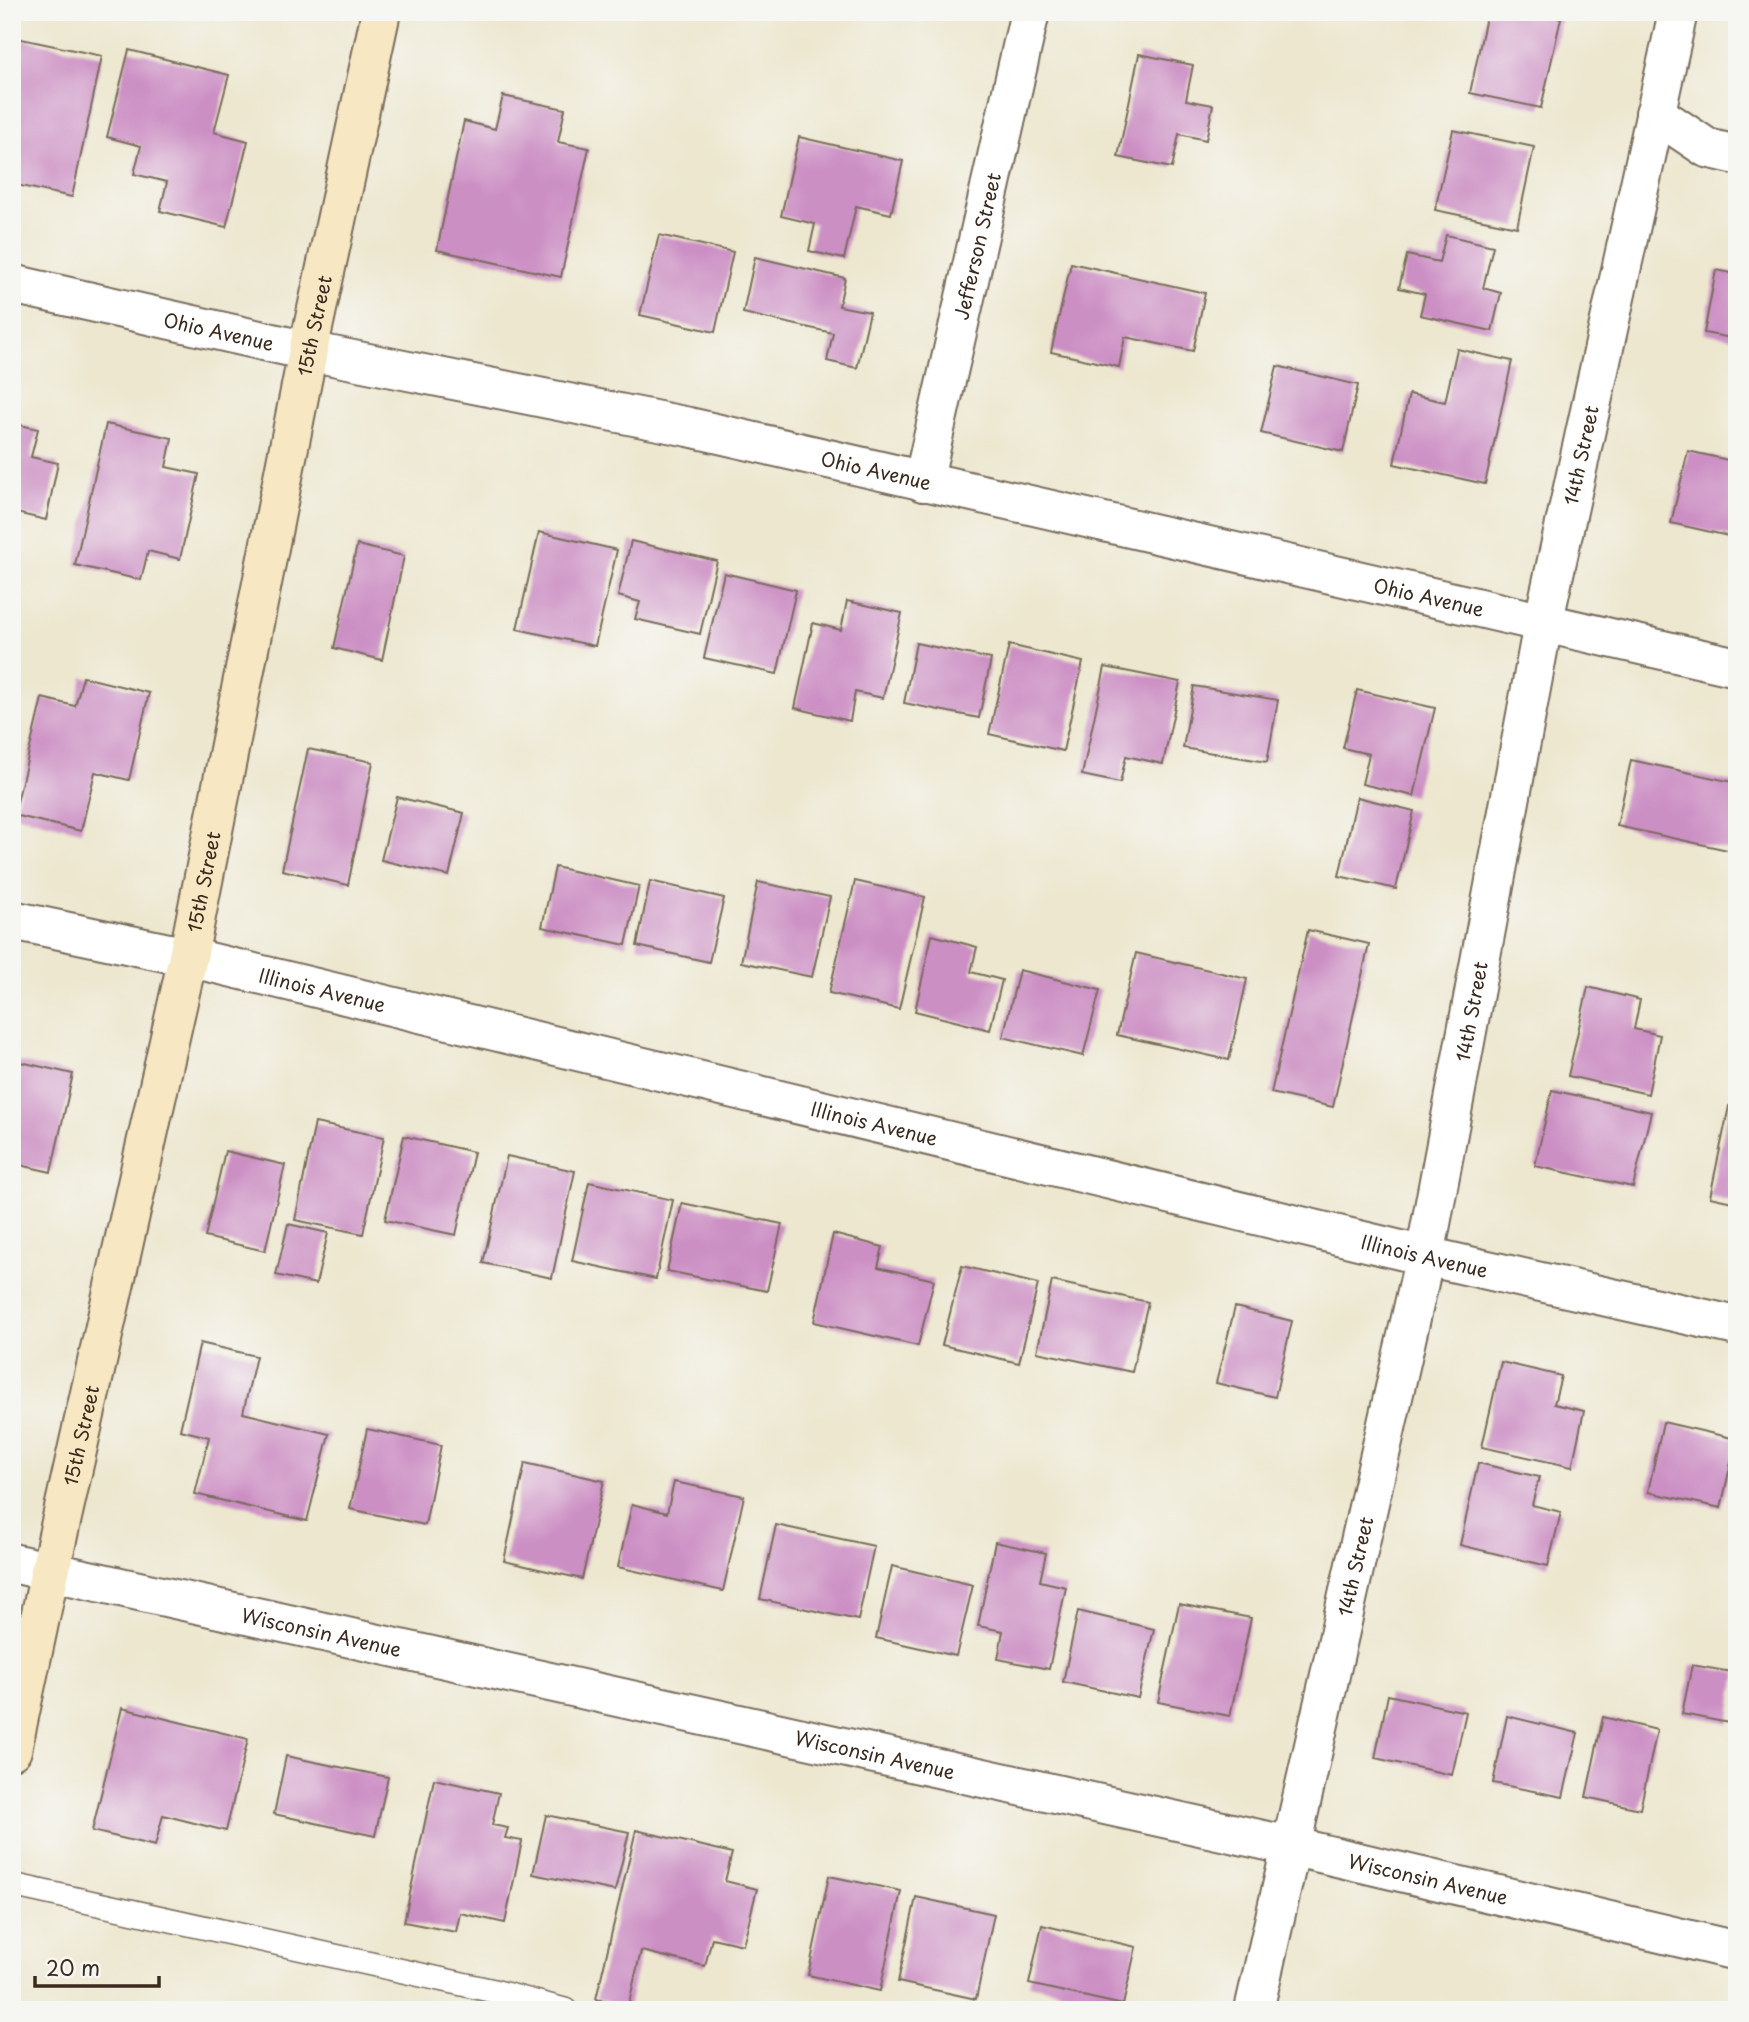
<svg xmlns="http://www.w3.org/2000/svg" width="1749" height="2022" viewBox="0 0 1749 2022" font-family="'Playpen Sans',sans-serif">
  <rect width="100%" height="100%" fill="#f6f6f2"/>
  <filter id="ink" filterUnits="userSpaceOnUse"><feTurbulence type="fractalNoise" baseFrequency=".0143" numOctaves="2"/><feDisplacementMap in="SourceGraphic" scale="14" xChannelSelector="R" yChannelSelector="G"/><feConvolveMatrix kernelMatrix="1 2 1 2 8 2 1 2 1" color-interpolation-filters="sRGB"/></filter>
  <filter id="wash" filterUnits="userSpaceOnUse"><feTurbulence type="fractalNoise" baseFrequency=".00686" numOctaves="4" result="noise"/><feDisplacementMap in="SourceGraphic" scale="28" xChannelSelector="R" yChannelSelector="G"/><feGaussianBlur stdDeviation="1.57" result="paint"/><feColorMatrix in="noise" values="0 0 0 0 0 0 0 0 0 0 0 0 0 0 0 0 0 1.4 0 .05"/><feComposite in="paint" operator="in"/></filter>
  <g filter="url(#wash)">
    <rect width="100%" height="100%" fill="#ede7cf"/>
    <g id="blocks">
      <path fill="#cc8fc4" d="M 1487,12 L 1535,12 L 1561,18 L 1541,108 L 1470,93 Z
        M 12,37 L 102,56 L 72,197 L 12,184 Z
        M 129,50 L 229,75 L 214,132 L 248,141 L 226,227 L 160,211 L 167,182 L 134,174 L 141,146 L 107,137 Z
        M 1139,54 L 1193,65 L 1186,100 L 1213,105 L 1206,140 L 1179,134 L 1172,168 L 1118,157 Z
        M 503,96 L 565,109 L 558,142 L 589,148 L 561,277 L 437,250 L 464,121 L 495,129 Z
        M 1453,130 L 1534,147 L 1517,227 L 1435,210 Z
        M 799,137 L 903,161 L 891,214 L 856,206 L 844,259 L 809,251 L 815,224 L 781,216 Z
        M 659,235 L 733,252 L 715,332 L 640,315 Z
        M 1446,235 L 1493,246 L 1483,288 L 1501,293 L 1492,331 L 1420,315 L 1425,294 L 1399,288 L 1407,255 L 1439,262 Z
        M 755,257 L 845,278 L 839,306 L 870,312 L 857,368 L 827,361 L 833,333 L 743,313 Z
        M 1071,263 L 1205,293 L 1193,351 L 1125,337 L 1119,367 L 1051,352 Z
        M 1716,270 L 1737,274 L 1737,339 L 1704,333 Z
        M 1457,349 L 1512,361 L 1485,484 L 1394,464 L 1409,394 L 1445,402 Z
        M 1277,366 L 1358,385 L 1343,452 L 1261,433 Z
        M 12,423 L 38,429 L 31,457 L 58,463 L 46,520 L 12,512 Z
        M 106,424 L 172,438 L 166,467 L 199,474 L 180,559 L 148,551 L 141,580 L 75,565 Z
        M 1688,451 L 1737,462 L 1737,538 L 1671,523 Z
        M 539,532 L 617,550 L 595,646 L 517,629 Z
        M 631,541 L 717,561 L 700,634 L 635,619 L 640,602 L 618,596 Z
        M 357,545 L 404,556 L 382,660 L 334,648 Z
        M 724,573 L 796,590 L 777,674 L 704,658 Z
        M 847,601 L 902,613 L 883,698 L 855,692 L 850,721 L 795,708 L 813,623 L 841,630 Z
        M 916,643 L 991,659 L 979,718 L 904,703 Z
        M 1009,645 L 1083,662 L 1063,751 L 989,734 Z
        M 1105,667 L 1180,682 L 1163,764 L 1126,756 L 1120,783 L 1082,775 Z
        M 83,677 L 149,693 L 129,780 L 95,772 L 81,831 L 14,815 L 42,698 L 75,706 Z
        M 1194,686 L 1278,700 L 1267,762 L 1183,748 Z
        M 1357,690 L 1435,708 L 1414,796 L 1362,784 L 1369,754 L 1343,748 Z
        M 12,707 L 19,708 L 13,733 L 12,733 Z
        M 308,749 L 373,762 L 348,885 L 282,870 Z
        M 1631,760 L 1737,783 L 1737,852 L 1617,826 Z
        M 397,797 L 464,813 L 449,876 L 381,860 Z
        M 1357,797 L 1414,811 L 1396,889 L 1339,876 Z
        M 555,867 L 639,886 L 626,945 L 542,927 Z
        M 650,881 L 724,898 L 709,962 L 637,946 Z
        M 855,881 L 925,897 L 899,1009 L 829,993 Z
        M 758,882 L 830,897 L 812,977 L 741,962 Z
        M 1308,930 L 1369,944 L 1333,1107 L 1271,1093 Z
        M 932,935 L 977,947 L 971,972 L 1002,980 L 990,1030 L 915,1011 Z
        M 1136,953 L 1247,979 L 1229,1060 L 1117,1035 Z
        M 1019,970 L 1100,990 L 1083,1056 L 1003,1037 Z
        M 1588,987 L 1640,1000 L 1634,1029 L 1660,1035 L 1648,1094 L 1568,1076 Z
        M 12,1060 L 73,1074 L 51,1172 L 20,1165 L 14,1200 Z
        M 1552,1090 L 1651,1112 L 1633,1187 L 1535,1166 Z
        M 1729,1106 L 1737,1108 L 1737,1203 L 1710,1197 Z
        M 315,1123 L 384,1137 L 363,1234 L 295,1220 Z
        M 404,1136 L 474,1152 L 456,1235 L 385,1220 Z
        M 225,1151 L 285,1165 L 265,1251 L 205,1237 Z
        M 507,1156 L 575,1171 L 552,1278 L 483,1263 Z
        M 589,1182 L 673,1200 L 656,1279 L 572,1261 Z
        M 682,1203 L 782,1224 L 767,1291 L 667,1271 Z
        M 288,1224 L 328,1233 L 316,1284 L 276,1275 Z
        M 833,1234 L 883,1247 L 878,1267 L 934,1280 L 918,1346 L 814,1322 Z
        M 962,1266 L 1038,1284 L 1019,1363 L 942,1345 Z
        M 1052,1281 L 1148,1302 L 1132,1372 L 1037,1352 Z
        M 1235,1307 L 1292,1321 L 1275,1397 L 1216,1383 Z
        M 200,1343 L 256,1356 L 243,1413 L 329,1434 L 307,1521 L 195,1494 L 209,1437 L 180,1430 Z
        M 1501,1362 L 1561,1376 L 1554,1404 L 1584,1411 L 1572,1467 L 1482,1447 Z
        M 1663,1422 L 1736,1439 L 1721,1508 L 1648,1492 Z
        M 367,1429 L 441,1445 L 425,1525 L 350,1509 Z
        M 525,1463 L 604,1481 L 582,1579 L 504,1561 Z
        M 1478,1463 L 1539,1477 L 1532,1505 L 1561,1512 L 1548,1566 L 1460,1545 Z
        M 674,1482 L 744,1496 L 723,1591 L 618,1567 L 632,1504 L 667,1513 Z
        M 776,1525 L 874,1546 L 858,1620 L 760,1599 Z
        M 995,1542 L 1046,1553 L 1040,1581 L 1066,1587 L 1049,1669 L 998,1659 L 1003,1631 L 978,1626 Z
        M 892,1566 L 973,1585 L 956,1656 L 876,1638 Z
        M 1179,1604 L 1251,1618 L 1230,1716 L 1158,1702 Z
        M 1078,1611 L 1154,1629 L 1138,1698 L 1063,1682 Z
        M 1692,1665 L 1737,1673 L 1729,1723 L 1682,1714 Z
        M 1388,1695 L 1466,1712 L 1452,1775 L 1375,1758 Z
        M 122,1708 L 248,1739 L 226,1831 L 163,1815 L 155,1846 L 92,1831 Z
        M 1507,1716 L 1578,1733 L 1563,1797 L 1493,1783 Z
        M 1603,1717 L 1657,1730 L 1640,1809 L 1586,1797 Z
        M 286,1756 L 388,1777 L 375,1836 L 274,1814 Z
        M 434,1779 L 499,1793 L 492,1825 L 508,1828 L 505,1838 L 522,1841 L 505,1923 L 460,1913 L 456,1932 L 404,1922 Z
        M 546,1815 L 629,1832 L 615,1891 L 533,1874 Z
        M 636,1830 L 732,1853 L 725,1881 L 757,1889 L 743,1945 L 712,1938 L 705,1966 L 641,1951 L 628,2007 L 596,1999 Z
        M 829,1876 L 901,1891 L 880,1991 L 808,1975 Z
        M 916,1897 L 994,1914 L 976,1999 L 898,1982 Z
        M 1042,1925 L 1136,1947 L 1123,2005 L 1029,1984 Z"/>
    </g>
  </g>
  <g filter="url(#ink)">
    <use href="#blocks" fill-opacity="0" stroke="#796c5c" stroke-width="2"/>
    <g fill="none" stroke-linecap="round" stroke-linejoin="round">
      <g stroke="#796c5c" stroke-width="26">
        <path id="lane" d="M 12,1885 L 494,1991 L 565,2010"/>
      </g>
      <g stroke="#796c5c" stroke-width="42">
        <g id="street">
          <path d="M 1655,113 L 1707,148 L 1737,155"/>
          <path id="s1" d="M 12,284 L 308,351 L 689,427 L 1737,667"/>
          <path id="s2" d="M 923,482 L 1030,12"/>
          <path id="s3" d="M 12,920 L 188,957 L 1425,1256 L 1737,1326"/>
          <path id="s4" d="M 12,1563 L 1290,1846 L 1737,1951"/>
          <path id="s5" d="M 1254,2010 L 1425,1256 L 1543,624 L 1678,12"/>
        </g>
      </g>
      <g stroke="#796c5c" stroke-width="42">
        <g id="secondary">
          <path id="s6" d="M 12,1750 L 50,1571 L 188,957 L 308,351 L 381,12"/>
        </g>
      </g>
      <use href="#lane" stroke="#fff" stroke-width="23"/>
      <use href="#street" stroke="#fff" stroke-width="38"/>
      <use href="#secondary" stroke="#f7e8c3" stroke-width="38"/>
    </g>
  </g>
  <g text-anchor="middle" dominant-baseline="central" stroke-width="6" stroke-linejoin="round" paint-order="stroke">
    <g font-size="19" fill="#3b2a1e" stroke="#f6f6f2">
      <text stroke="none"><textPath href="#s2" startOffset="242">Jefferson Street</textPath></text>
      <text stroke="none"><textPath href="#s6" startOffset="1456">15th Street</textPath></text>
      <text stroke="none"><textPath href="#s1" startOffset="212">Ohio Avenue</textPath></text>
      <text stroke="none"><textPath href="#s5" startOffset="1589">14th Street</textPath></text>
      <text stroke="none"><textPath href="#s1" startOffset="884">Ohio Avenue</textPath></text>
      <text stroke="none"><textPath href="#s1" startOffset="1451">Ohio Avenue</textPath></text>
      <text stroke="none"><textPath href="#s6" startOffset="889">15th Street</textPath></text>
      <text stroke="none"><textPath href="#s3" startOffset="318">Illinois Avenue</textPath></text>
      <text stroke="none"><textPath href="#s5" startOffset="1022">14th Street</textPath></text>
      <text stroke="none"><textPath href="#s3" startOffset="886">Illinois Avenue</textPath></text>
      <text stroke="none"><textPath href="#s3" startOffset="1452">Illinois Avenue</textPath></text>
      <text stroke="none"><textPath href="#s6" startOffset="322">15th Street</textPath></text>
      <text stroke="none"><textPath href="#s5" startOffset="455">14th Street</textPath></text>
      <text stroke="none"><textPath href="#s4" startOffset="317">Wisconsin Avenue</textPath></text>
      <text stroke="none"><textPath href="#s4" startOffset="884">Wisconsin Avenue</textPath></text>
      <text stroke="none"><textPath href="#s4" startOffset="1451">Wisconsin Avenue</textPath></text>
    </g>
  </g>
  <rect width="1749" height="2022" fill="none" stroke="#f6f6f2" stroke-width="42"/>
  <path d="M35 1976v10h124v-10" fill="none" stroke="#3b2a1e" stroke-width="3.5"/>
  <text x="46" y="1976" font-size="21" fill="#3b2a1e" stroke="#f6f6f2" stroke-width="5" paint-order="stroke">20 m</text>
</svg>
